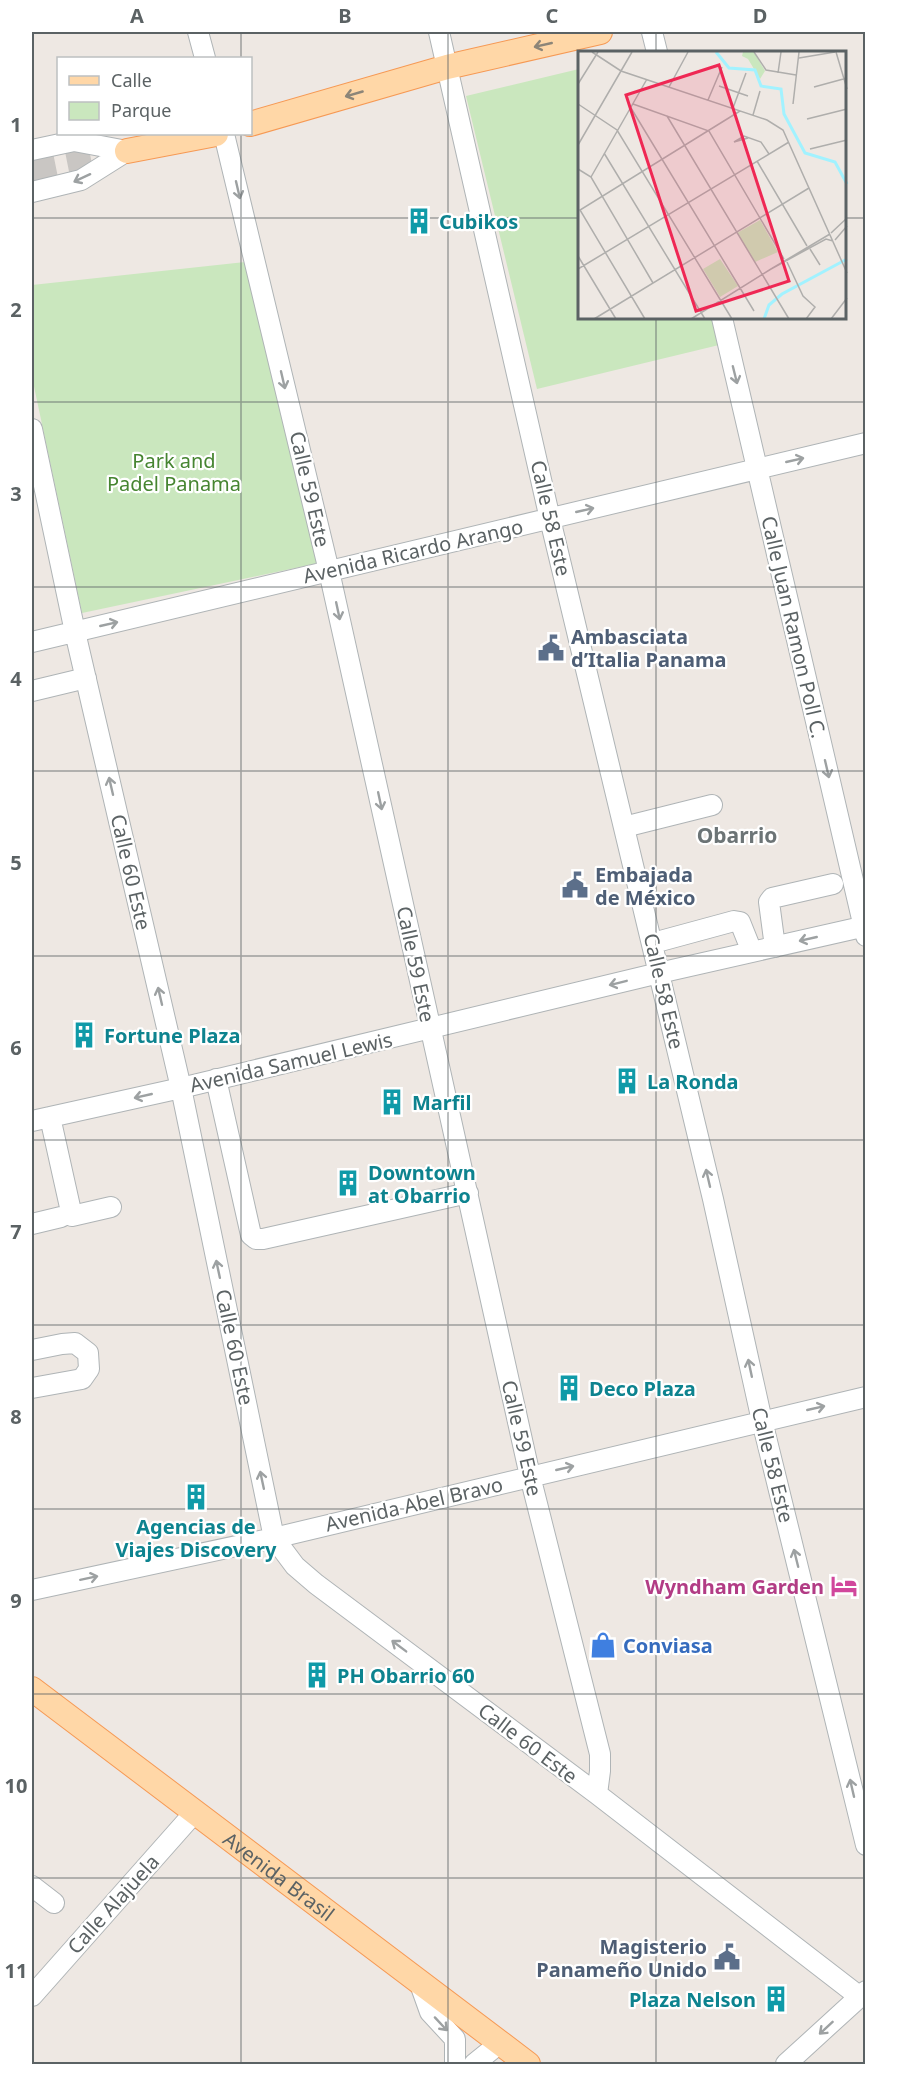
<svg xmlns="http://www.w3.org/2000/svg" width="897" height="2096" viewBox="0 0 897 2096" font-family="'Noto Sans',sans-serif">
  <rect width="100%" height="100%" fill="#eee8e3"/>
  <path fill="#cae7be" d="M 579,69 L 579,318 L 712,318 L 719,345 L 537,389 L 466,96 Z
    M 245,262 L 319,563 L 82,613 L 32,377 L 32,285 Z"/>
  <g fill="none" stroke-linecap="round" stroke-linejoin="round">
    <path stroke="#c9c6c3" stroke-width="24" stroke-dasharray="24 12" stroke-linecap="butt" d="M 32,170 L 127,151"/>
    <g stroke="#afb4b6" stroke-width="22">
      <path id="minor" d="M 198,32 L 205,58
        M 439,32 L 550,519 L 713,1199 L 762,1421 L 866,1845
        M 652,32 L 657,52
        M 224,134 L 329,571 L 530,1476 L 600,1754 L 600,1771 L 597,1794
        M 32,150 L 74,141 L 127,151
        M 32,192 L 81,180 L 127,151
        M 722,318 L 866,936
        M 32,429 L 75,632 L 181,1088 L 274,1538 L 295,1566 L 316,1584 L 597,1794 L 860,1997
        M 32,642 L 866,443
        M 32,691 L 86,678
        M 624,827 L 712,805
        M 653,943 L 734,921 L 740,922 L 752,952
        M 775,947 L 769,902 L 772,898 L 833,884
        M 216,1079 L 251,1235 L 256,1239 L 263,1239 L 468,1193
        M 50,1117 L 72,1216 L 111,1207
        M 32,1121 L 181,1088 L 659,973 L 866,926
        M 32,1224 L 61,1217
        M 32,1350 L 62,1344 L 75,1343 L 88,1353 L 89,1369 L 82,1379 L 32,1388
        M 32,1590 L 274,1538 L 866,1397
        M 32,1886 L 54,1903
        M 420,1984 L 430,2012 L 455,2039 L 455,2064
        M 32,1996 L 195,1812
        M 474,2064 L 500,2043
        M 786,2064 L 866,1991"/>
    </g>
    <g stroke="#f69954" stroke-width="26">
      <g id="major">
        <path d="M 250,124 L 447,67 L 600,32"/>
        <path d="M 127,151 L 216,134"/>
        <path id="s1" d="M 32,1689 L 528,2064"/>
      </g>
    </g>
    <use href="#minor" stroke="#fff" stroke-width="20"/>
    <use href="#major" stroke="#ffd7a7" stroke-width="24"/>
  </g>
  <defs><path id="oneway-shaft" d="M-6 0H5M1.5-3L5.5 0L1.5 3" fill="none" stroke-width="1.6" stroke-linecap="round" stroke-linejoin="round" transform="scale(1.5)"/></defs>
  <g stroke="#8c8578">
    <use href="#oneway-shaft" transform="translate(543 45) rotate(167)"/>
    <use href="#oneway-shaft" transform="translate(354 94) rotate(164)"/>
  </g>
  <g stroke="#9da1a2">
    <use href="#oneway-shaft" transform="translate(82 178) rotate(155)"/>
    <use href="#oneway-shaft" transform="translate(238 190) rotate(77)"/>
    <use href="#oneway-shaft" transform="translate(735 375) rotate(76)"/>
    <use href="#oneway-shaft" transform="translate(283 380) rotate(77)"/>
    <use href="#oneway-shaft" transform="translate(795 460) rotate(-13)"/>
    <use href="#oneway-shaft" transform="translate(585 510) rotate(-13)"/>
    <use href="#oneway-shaft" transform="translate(338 611) rotate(78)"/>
    <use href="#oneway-shaft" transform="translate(109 624) rotate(-13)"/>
    <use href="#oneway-shaft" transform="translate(827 769) rotate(77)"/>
    <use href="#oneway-shaft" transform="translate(111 786) rotate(-103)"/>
    <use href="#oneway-shaft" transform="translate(380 801) rotate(78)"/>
    <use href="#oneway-shaft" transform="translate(808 939) rotate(167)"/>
    <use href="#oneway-shaft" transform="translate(618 983) rotate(166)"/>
    <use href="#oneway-shaft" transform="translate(160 996) rotate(-103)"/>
    <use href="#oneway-shaft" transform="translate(143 1096) rotate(167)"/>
    <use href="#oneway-shaft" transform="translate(708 1178) rotate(-103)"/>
    <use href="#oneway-shaft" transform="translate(218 1269) rotate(-102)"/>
    <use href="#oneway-shaft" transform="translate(750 1368) rotate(-102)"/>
    <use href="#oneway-shaft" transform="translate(816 1408) rotate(-13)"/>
    <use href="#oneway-shaft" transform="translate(565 1468) rotate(-13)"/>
    <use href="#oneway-shaft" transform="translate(262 1480) rotate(-102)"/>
    <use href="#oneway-shaft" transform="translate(796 1558) rotate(-104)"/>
    <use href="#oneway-shaft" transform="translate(89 1578) rotate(-12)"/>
    <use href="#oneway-shaft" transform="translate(399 1646) rotate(-143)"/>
    <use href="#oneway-shaft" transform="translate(852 1788) rotate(-103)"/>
    <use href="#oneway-shaft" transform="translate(441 2024) rotate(47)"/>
    <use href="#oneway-shaft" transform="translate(826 2028) rotate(137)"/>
  </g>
  <path fill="none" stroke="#5b6264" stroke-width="1.5" stroke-opacity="0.55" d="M 241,32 L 241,58M 448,32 L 448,2064M 656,32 L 656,52M 241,134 L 241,2064M 32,218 L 579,218M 844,218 L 866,218M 656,318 L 656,2064M 32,402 L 866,402M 32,587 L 866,587M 32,771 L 866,771M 32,956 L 866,956M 32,1140 L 866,1140M 32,1325 L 866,1325M 32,1509 L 866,1509M 32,1694 L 866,1694M 32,1878 L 866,1878"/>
  <defs>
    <g id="building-bare" transform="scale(2.07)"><path d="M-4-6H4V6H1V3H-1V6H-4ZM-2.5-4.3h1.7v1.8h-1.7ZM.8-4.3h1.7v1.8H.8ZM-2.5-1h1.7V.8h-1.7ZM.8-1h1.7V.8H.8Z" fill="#0f9aa8" stroke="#fff" stroke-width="2.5" paint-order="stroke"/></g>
    <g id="civic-bare" transform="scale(2.07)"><path d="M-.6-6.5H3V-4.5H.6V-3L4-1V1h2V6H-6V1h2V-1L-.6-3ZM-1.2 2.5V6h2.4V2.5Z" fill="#5c6f8a" stroke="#fff" stroke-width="2.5" paint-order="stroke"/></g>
    <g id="hotel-bare" transform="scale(2.07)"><path d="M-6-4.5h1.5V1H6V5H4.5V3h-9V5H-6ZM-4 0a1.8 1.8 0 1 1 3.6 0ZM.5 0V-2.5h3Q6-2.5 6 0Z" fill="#d1479c" stroke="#fff" stroke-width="2.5" paint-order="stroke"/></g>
    <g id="shop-bare" transform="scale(2.07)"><path d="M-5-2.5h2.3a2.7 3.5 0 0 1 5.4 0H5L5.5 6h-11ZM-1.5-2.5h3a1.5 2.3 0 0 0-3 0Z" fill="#3f7fe0" stroke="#fff" stroke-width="2.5" paint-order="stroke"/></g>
  </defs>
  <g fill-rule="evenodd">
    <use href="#building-bare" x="419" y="221"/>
    <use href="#civic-bare" x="551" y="648"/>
    <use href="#civic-bare" x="575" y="885"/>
    <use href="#building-bare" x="84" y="1035"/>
    <use href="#building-bare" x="627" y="1081"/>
    <use href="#building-bare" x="392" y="1102"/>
    <use href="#building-bare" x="348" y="1183"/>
    <use href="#building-bare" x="569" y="1388"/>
    <use href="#building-bare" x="196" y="1497"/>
    <use href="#hotel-bare" x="844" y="1586"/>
    <use href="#shop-bare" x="603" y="1645"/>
    <use href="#building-bare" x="317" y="1675"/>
    <use href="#civic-bare" x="727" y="1957"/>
    <use href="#building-bare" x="776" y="1999"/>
  </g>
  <g text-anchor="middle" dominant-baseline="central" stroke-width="4.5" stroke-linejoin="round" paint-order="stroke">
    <g font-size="20" font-weight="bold" fill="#0d838f" stroke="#fff" text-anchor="start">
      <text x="439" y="221">Cubikos</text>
      <text x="104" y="1035">Fortune Plaza</text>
      <text x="647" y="1081">La Ronda</text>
      <text x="412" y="1102">Marfil</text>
      <text x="368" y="1172">Downtown<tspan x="368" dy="23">at Obarrio</tspan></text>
      <text x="589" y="1388">Deco Plaza</text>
      <text x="196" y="1526" text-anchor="middle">Agencias de<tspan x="196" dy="23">Viajes Discovery</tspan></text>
      <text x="337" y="1675">PH Obarrio 60</text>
      <text x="756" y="1999" text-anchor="end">Plaza Nelson</text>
    </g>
    <g font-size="20" fill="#468531" stroke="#fff">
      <text x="174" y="460">Park and<tspan x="174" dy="23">Padel Panama</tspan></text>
    </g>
    <g font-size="20" fill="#5b6264" stroke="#fff">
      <text transform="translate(310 489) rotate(77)">Calle 59 Este</text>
      <text transform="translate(551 518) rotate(77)">Calle 58 Este</text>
      <text transform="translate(413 551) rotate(-13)">Avenida Ricardo Arango</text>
      <text transform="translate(794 627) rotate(77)">Calle Juan Ramon Poll C.</text>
      <text transform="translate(131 872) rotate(77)">Calle 60 Este</text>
      <text transform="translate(416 964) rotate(78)">Calle 59 Este</text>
      <text transform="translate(664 991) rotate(77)">Calle 58 Este</text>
      <text transform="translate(291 1062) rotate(-13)">Avenida Samuel Lewis</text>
      <text transform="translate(235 1347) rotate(78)">Calle 60 Este</text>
      <text transform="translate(522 1438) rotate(77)">Calle 59 Este</text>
      <text transform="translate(773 1465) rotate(76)">Calle 58 Este</text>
      <text transform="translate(414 1504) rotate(-13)">Avenida Abel Bravo</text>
      <text transform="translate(528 1743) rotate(37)">Calle 60 Este</text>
      <text stroke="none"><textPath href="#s1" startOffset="310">Avenida Brasil</textPath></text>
      <text transform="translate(113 1904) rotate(-48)">Calle Alajuela</text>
    </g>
    <g font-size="20" font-weight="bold" fill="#4e5e75" stroke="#fff" text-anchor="start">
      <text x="571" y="636">Ambasciata<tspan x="571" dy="23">d’Italia Panama</tspan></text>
      <text x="595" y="874">Embajada<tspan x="595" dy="23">de México</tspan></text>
      <text x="707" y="1946" text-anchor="end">Magisterio<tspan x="707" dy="23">Panameño Unido</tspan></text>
    </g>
    <g font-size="20" font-weight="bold" fill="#b23c85" stroke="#fff" text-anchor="end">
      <text x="824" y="1586">Wyndham Garden</text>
    </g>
    <g font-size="20" font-weight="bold" fill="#366cbe" stroke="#fff" text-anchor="start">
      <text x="623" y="1645">Conviasa</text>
    </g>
    <g font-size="21" font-weight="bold" fill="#6c7476" stroke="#fff">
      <text x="737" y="835">Obarrio</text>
    </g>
  </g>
  <g transform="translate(578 51)">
    <rect width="268" height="268" fill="#eee8e3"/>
    <path d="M 165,1 L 176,1 L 187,20 L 182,28 L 170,8 L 164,5 ZM 182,169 L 200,201 L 177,211 L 159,182 ZM 142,208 L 160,235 L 142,246 L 125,218 Z" fill="#cae7be"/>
    <path fill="none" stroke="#a2f2ff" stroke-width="3" d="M 138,1 L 151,17 L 177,19 L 183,35 L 203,38 L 206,63 L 227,102 L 257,111 L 269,133M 186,268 L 191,254 L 204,243 L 269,208"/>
    <path fill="none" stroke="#afaeac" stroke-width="1.5" d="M 14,1 L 43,20 L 189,69 L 205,79 L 269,222M 176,1 L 188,19 L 218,24M 258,1 L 269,38M 221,7 L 257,1M 200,22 L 203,1M 0,33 L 20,1M 141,35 L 170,45M 91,36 L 110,1M 236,36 L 269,27M 130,49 L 144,16M 0,53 L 39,79 L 154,268M 55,53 L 131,80 L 206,208M 215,53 L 221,1M 53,57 L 176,260M 155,57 L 168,22M 175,64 L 182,40M 89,65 L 211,268M 229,68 L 269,58M 170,87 L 156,91 L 166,85 L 183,91 L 191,103M 0,94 L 54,1M 232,98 L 269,89M 26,102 L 127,268M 179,110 L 229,195M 0,118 L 13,126 L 75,232M 13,126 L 69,28M 253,182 L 269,167M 257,189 L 269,175M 232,198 L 242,214M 0,205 L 38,268M 209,211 L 225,245 L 237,256 L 228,268M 0,218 L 211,91M 193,218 L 248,188 L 255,190M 193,218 L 252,183M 16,268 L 231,137M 67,268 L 2,159 L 162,60M 113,268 L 193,218M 253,268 L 269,247"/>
    <path fill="#ef2854" fill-opacity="0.15" stroke="#ef2854" stroke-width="3" d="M 141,14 L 211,230 L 118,260 L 48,44 Z"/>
    <rect width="268" height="268" fill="none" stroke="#5b6264" stroke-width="3"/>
  </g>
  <rect width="897" height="2096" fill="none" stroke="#ffffff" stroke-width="66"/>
  <rect x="57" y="57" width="195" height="78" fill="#ffffff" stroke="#bdc0c1" stroke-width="1.5"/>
  <rect x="69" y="76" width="30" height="9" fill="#ffd7a7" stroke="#bdc0c1" stroke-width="1.5"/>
  <text x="111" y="87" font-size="18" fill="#5b6264">Calle</text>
  <rect x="69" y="102" width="30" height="18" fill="#cae7be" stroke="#bdc0c1" stroke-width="1.5"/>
  <text x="111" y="117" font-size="18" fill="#5b6264">Parque</text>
  <rect x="33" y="33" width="831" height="2030" fill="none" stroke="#5b6264" stroke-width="2"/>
  <g font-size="20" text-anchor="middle" font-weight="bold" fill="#5b6264">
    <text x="137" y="23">A</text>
    <text x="345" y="23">B</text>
    <text x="552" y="23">C</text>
    <text x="760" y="23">D</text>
    <text x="16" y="132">1</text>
    <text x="16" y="317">2</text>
    <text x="16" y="501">3</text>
    <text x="16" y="686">4</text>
    <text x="16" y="870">5</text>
    <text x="16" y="1055">6</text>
    <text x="16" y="1239">7</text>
    <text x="16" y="1424">8</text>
    <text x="16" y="1608">9</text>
    <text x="16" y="1793">10</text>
    <text x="16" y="1978">11</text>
  </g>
</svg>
